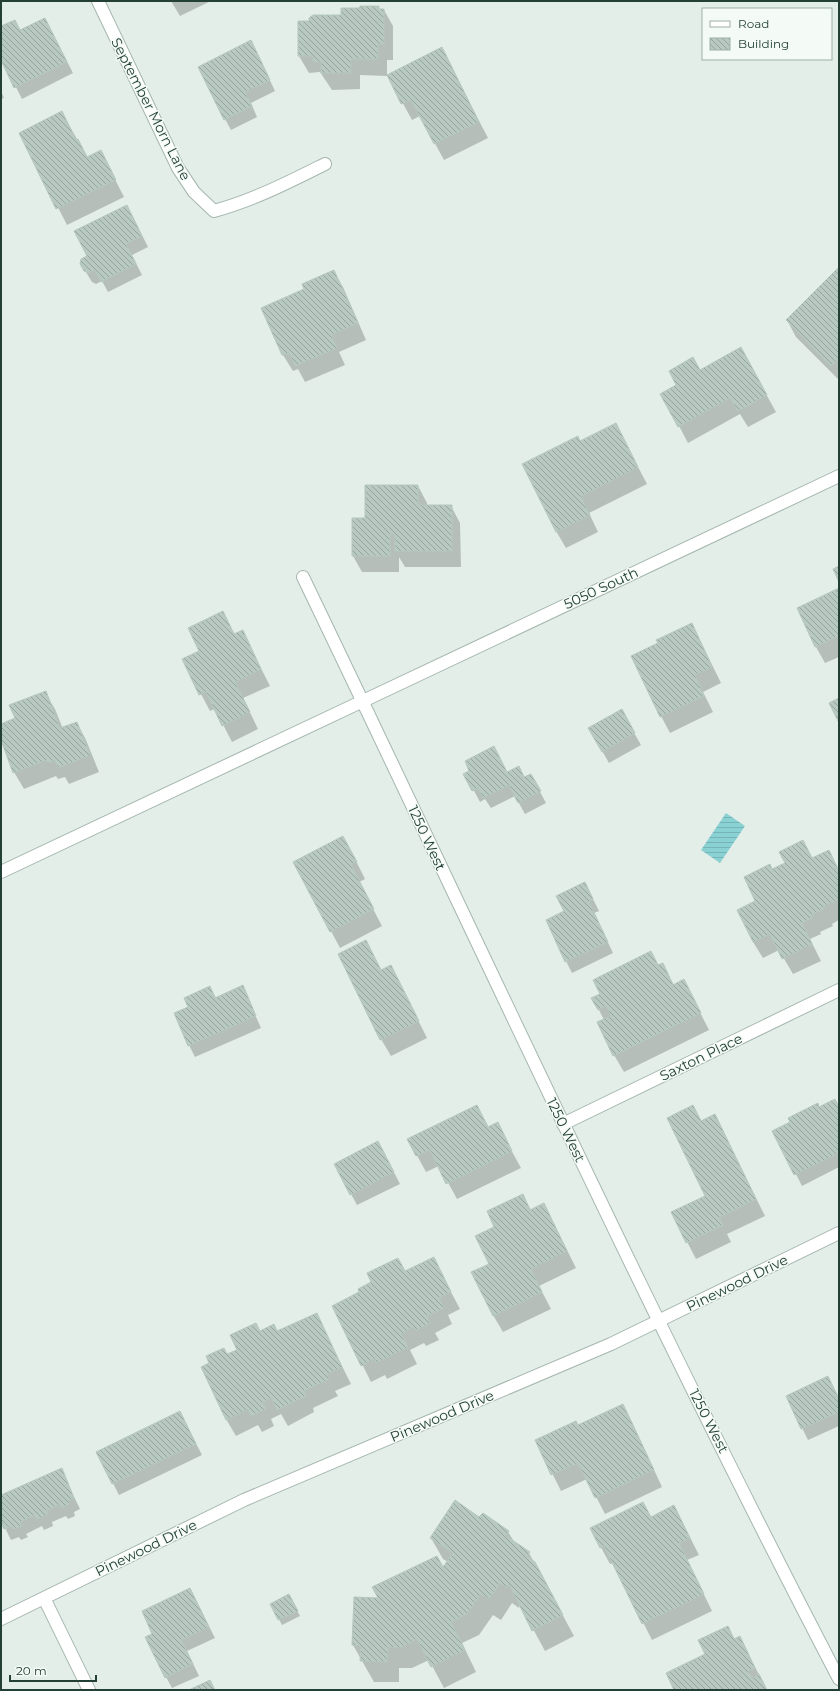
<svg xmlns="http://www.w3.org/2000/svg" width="840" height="1691" viewBox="0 0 840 1691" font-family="Montserrat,sans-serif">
  <defs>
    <pattern id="water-rules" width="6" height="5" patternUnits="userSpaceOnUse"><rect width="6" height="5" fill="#8ad1d4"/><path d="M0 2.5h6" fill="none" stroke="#77b4b7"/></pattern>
    <pattern id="building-back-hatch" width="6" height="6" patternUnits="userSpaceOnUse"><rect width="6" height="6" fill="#b8c9c1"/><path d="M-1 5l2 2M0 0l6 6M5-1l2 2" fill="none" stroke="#95a59e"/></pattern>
  </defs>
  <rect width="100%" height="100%" fill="#e3eee8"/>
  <path fill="url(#water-rules)" d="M 726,813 L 745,826 L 720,863 L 701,850 Z"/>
  <path fill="#0003" d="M 171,1 L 211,1 L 180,16 Z
    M 378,7 L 380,10 L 384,10 L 393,26 L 393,60 L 387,60 L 387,76 L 360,75 L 360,89 L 332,90 L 320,72 L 309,73 L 299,56 L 299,22 L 310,22 L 342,16 Z
    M 45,19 L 73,73 L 22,99 L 1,58 L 1,27 L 20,31 Z
    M 441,48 L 488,138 L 444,160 L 420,116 L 412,120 L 388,76 Z
    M 257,53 L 275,91 L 251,103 L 257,117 L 231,130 L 225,119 Z
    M 1,91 L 4,98 L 1,99 Z
    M 62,113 L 88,158 L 101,152 L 124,197 L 67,225 L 20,133 Z
    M 133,217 L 148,247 L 132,255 L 142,275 L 108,292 L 102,281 L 96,284 L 92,282 L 81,264 Z
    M 839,268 L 839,380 L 796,337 L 787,320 Z
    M 333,271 L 343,287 L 366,340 L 339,352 L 345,365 L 305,382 L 298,369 L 293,371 L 283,355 L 263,309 L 305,290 Z
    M 750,365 L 776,412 L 748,427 L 740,414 L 688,443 L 679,426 L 700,371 Z
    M 616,425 L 647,484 L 589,513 L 598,532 L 566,548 L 556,531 L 580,442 Z
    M 418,486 L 427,503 L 427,506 L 451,506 L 460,523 L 461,567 L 405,567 L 399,557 L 399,572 L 362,572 L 353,556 L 366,519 Z
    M 839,589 L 839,657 L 825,663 L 816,647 Z
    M 222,612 L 235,635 L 242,631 L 270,686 L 243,698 L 258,729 L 232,742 L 215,709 L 210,711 L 183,660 L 200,651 Z
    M 692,624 L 721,683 L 703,692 L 713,712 L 670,733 L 661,716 L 659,644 Z
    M 45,693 L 55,709 L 63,729 L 77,723 L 86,740 L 99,772 L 69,784 L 65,777 L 58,779 L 56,776 L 24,789 L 14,772 L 1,738 L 1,725 L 16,719 Z
    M 621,710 L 641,745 L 609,763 L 589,728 Z
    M 518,767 L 525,778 L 537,786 L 546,803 L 525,814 L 515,796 L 491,808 L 485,799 L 480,802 L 465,774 L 507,773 Z
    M 803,842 L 813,859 L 828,852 L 839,870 L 839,920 L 832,924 L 833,926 L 820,932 L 821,934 L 810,939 L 821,961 L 793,974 L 779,950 L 763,958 L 753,942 L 757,901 L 772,871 L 786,864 Z
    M 352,853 L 365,879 L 359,882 L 382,926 L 340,948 L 331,931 Z
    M 585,883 L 599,911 L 594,913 L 613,953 L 572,973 L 566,961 L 565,912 Z
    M 366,942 L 381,971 L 391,966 L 427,1038 L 391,1056 L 381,1039 Z
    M 651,953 L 659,966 L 662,964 L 674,985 L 684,981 L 709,1030 L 624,1072 L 614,1055 L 604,1020 L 593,998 L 601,994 Z
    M 242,986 L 261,1028 L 195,1057 L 189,1045 L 190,1008 L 210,987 L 216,998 Z
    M 476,1106 L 489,1128 L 497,1124 L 521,1168 L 457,1199 L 439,1166 L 426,1172 L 408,1139 Z
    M 693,1106 L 702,1122 L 715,1116 L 765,1216 L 727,1234 L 731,1242 L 696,1259 L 672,1213 L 706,1196 Z
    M 819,1108 L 839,1108 L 839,1167 L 802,1186 L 774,1131 Z
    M 384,1153 L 400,1184 L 357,1205 L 351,1194 Z
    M 522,1195 L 531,1210 L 544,1204 L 576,1268 L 539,1286 L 551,1309 L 503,1332 L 493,1315 L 490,1264 L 496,1227 Z
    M 433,1258 L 460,1309 L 448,1315 L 452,1324 L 435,1333 L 439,1340 L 426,1346 L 424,1343 L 410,1350 L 417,1364 L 387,1379 L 385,1375 L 371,1382 L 333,1306 Z
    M 316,1314 L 351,1384 L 335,1391 L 338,1396 L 313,1408 L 314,1412 L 288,1426 L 281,1414 L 271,1419 L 274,1426 L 262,1432 L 258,1425 L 236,1436 L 226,1419 L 227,1356 L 238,1350 L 260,1332 L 274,1325 L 278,1332 Z
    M 828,1377 L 839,1398 L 839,1426 L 808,1440 L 787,1397 Z
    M 623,1405 L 632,1422 L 662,1487 L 605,1514 L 587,1479 L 561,1491 L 536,1441 L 578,1427 Z
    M 186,1424 L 202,1455 L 119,1495 L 97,1452 Z
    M 61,1470 L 80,1509 L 74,1512 L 75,1516 L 68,1519 L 66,1516 L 52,1522 L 53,1526 L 44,1530 L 42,1526 L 26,1534 L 28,1537 L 21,1540 L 19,1537 L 11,1540 L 1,1520 L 1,1496 Z
    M 674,1506 L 699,1555 L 687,1560 L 712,1611 L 652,1640 L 613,1563 L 610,1564 L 591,1529 L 651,1518 Z
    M 480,1519 L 508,1532 L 515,1543 L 529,1553 L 574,1636 L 545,1651 L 520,1605 L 519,1608 L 512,1603 L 501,1620 L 493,1615 L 479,1635 L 462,1643 L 476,1672 L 444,1688 L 429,1660 L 412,1668 L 399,1668 L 399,1682 L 374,1682 L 353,1645 L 379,1599 L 444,1569 L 448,1562 L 443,1559 L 431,1538 Z
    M 190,1589 L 215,1638 L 187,1651 L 199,1676 L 172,1688 L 166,1677 L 154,1634 Z
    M 292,1601 L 300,1616 L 282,1625 L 271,1604 Z
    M 727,1627 L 735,1640 L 740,1638 L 767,1690 L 675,1690 Z"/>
  <path fill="url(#building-back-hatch)" stroke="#b5c8be" d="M 360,6 L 379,6 L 379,9 L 384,9 L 384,44 L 378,44 L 378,59 L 351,59 L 351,73 L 321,73 L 321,62 L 313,62 L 313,56 L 298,56 L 298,21 L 309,21 L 309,18 L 313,15 L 341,15 L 341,8 L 359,8 Z
    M 45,18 L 67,62 L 14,88 L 1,60 L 1,26 L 15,20 L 20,30 Z
    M 251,40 L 270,80 L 245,92 L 252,106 L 224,120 L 198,67 Z
    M 442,47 L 479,122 L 434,144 L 411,100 L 401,104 L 387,75 Z
    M 62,111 L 76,140 L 78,139 L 87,157 L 101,150 L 116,180 L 56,209 L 19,133 Z
    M 127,205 L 142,236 L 126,244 L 136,264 L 101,282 L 95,270 L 89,273 L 84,271 L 80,264 L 81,259 L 87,256 L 74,231 Z
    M 839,267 L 839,359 L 831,366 L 786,320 Z
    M 334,270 L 358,323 L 331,335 L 337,348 L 295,366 L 289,353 L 282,355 L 261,308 L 304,289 L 302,284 Z
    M 741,347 L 767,395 L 738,411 L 730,398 L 678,427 L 660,394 L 676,385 L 669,371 L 693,357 L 700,370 Z
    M 616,423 L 638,467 L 581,496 L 590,515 L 556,532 L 522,464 L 578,436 L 580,441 Z
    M 365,485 L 418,485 L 418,505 L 452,505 L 452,551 L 395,551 L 395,534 L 390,534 L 390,556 L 352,556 L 352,518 L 365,518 Z
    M 839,566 L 839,582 L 833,569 Z
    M 839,588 L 839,636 L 815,647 L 797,608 Z
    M 223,611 L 234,634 L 243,630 L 261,669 L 235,682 L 250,712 L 222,726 L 206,692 L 199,695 L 182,659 L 199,651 L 188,628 Z
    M 692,623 L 712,667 L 695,675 L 704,696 L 660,717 L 631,656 L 658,643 L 656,640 Z
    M 46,691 L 60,728 L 77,722 L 90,755 L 58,768 L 55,760 L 48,763 L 47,760 L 13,773 L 1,740 L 1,724 L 15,718 L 9,705 Z
    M 839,698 L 839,723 L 829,703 Z
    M 622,709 L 635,733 L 602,752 L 588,728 Z
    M 494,746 L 507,772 L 519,766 L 524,777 L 531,774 L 541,791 L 518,803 L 509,785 L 483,798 L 478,788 L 472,791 L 463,774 L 469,771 L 465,761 Z
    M 343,836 L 357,862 L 351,865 L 374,909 L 330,932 L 293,862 Z
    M 803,840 L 812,858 L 829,850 L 839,871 L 839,899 L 823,907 L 824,909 L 811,915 L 812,918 L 802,923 L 812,944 L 782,959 L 770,934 L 753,942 L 737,910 L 755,901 L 744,877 L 770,864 L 772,869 L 785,863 L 779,852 Z
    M 585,882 L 593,899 L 589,902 L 608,942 L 565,962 L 546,920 L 564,911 L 556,896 Z
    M 366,940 L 381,970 L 391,965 L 419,1021 L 380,1040 L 338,954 Z
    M 651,951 L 658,965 L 663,963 L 673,985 L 684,979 L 701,1013 L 613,1056 L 597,1022 L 611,1016 L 606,1006 L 598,1010 L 591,998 L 600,994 L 593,980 Z
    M 243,985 L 256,1016 L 188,1046 L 174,1013 L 188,1007 L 184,998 L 210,986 L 215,998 Z
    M 835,1099 L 839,1107 L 839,1153 L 794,1175 L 772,1131 L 790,1122 L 788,1118 L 818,1103 L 819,1107 Z
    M 477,1105 L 488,1127 L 498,1122 L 512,1151 L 446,1184 L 430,1150 L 416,1156 L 407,1139 Z
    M 693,1105 L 701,1121 L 715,1114 L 756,1199 L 719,1218 L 723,1225 L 686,1243 L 671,1212 L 705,1196 L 667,1118 Z
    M 378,1141 L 394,1172 L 350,1195 L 334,1164 Z
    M 523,1194 L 530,1210 L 544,1203 L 567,1251 L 531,1269 L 542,1292 L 493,1316 L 471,1272 L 489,1264 L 475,1236 L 494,1227 L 487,1211 Z
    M 434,1257 L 451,1292 L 439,1298 L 444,1308 L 427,1316 L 430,1323 L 416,1330 L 414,1327 L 401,1334 L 408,1347 L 376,1363 L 375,1359 L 361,1366 L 332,1306 L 359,1292 L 358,1289 L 371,1282 L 367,1273 L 398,1258 L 405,1271 Z
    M 317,1313 L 342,1367 L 327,1374 L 329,1379 L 304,1391 L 306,1396 L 277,1410 L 272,1398 L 262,1402 L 266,1409 L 251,1416 L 248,1409 L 226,1420 L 201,1367 L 209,1363 L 206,1356 L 224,1348 L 227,1354 L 237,1350 L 230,1335 L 256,1323 L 260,1331 L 274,1324 L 277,1331 Z
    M 828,1376 L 839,1399 L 839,1412 L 801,1429 L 786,1396 Z
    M 623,1404 L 654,1470 L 595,1498 L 578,1463 L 551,1475 L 535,1440 L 576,1421 L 578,1425 Z
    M 180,1411 L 196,1444 L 112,1484 L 96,1452 Z
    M 62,1468 L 74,1498 L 68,1500 L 70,1504 L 61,1508 L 59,1505 L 46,1511 L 48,1514 L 37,1519 L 35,1515 L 20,1522 L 22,1526 L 13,1529 L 12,1526 L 4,1529 L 1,1523 L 1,1495 Z
    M 455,1500 L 479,1517 L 483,1513 L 509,1531 L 506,1536 L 530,1552 L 527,1556 L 535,1562 L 563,1615 L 532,1631 L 509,1584 L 507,1587 L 500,1583 L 489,1599 L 481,1594 L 467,1614 L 451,1622 L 465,1650 L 431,1667 L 417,1639 L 400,1648 L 388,1647 L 387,1662 L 360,1661 L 361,1646 L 352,1645 L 354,1597 L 378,1598 L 372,1587 L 437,1556 L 443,1567 L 453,1553 L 430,1538 Z
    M 643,1502 L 651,1517 L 674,1505 L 690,1538 L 679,1543 L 704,1594 L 642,1624 L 604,1546 L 600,1548 L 590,1528 Z
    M 190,1588 L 209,1627 L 181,1640 L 193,1664 L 165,1678 L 145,1637 L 152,1634 L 142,1611 Z
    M 289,1594 L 298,1611 L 278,1620 L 270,1604 Z
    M 728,1626 L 734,1639 L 740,1636 L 755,1668 L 748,1671 L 752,1678 L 759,1674 L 767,1690 L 674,1690 L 666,1673 L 705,1654 L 698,1640 Z
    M 210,1680 L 215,1690 L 189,1690 Z"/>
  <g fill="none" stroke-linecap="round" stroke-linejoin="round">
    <g stroke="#a5b6af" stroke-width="14">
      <path id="service" d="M 1,872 L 363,701"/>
    </g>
    <g stroke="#a5b6af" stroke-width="14">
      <path id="minor" d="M 98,1 L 178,168 L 194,192 L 214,211 C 254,200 289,182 325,164
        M 303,577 C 480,945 650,1317 839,1679
        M 363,701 L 839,476
        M 563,1124 L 839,990
        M 44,1598 L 89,1690
        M 1,1619 L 244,1500 L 611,1344 L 839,1233"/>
    </g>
    <use href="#service" stroke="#fff" stroke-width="12"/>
    <use href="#minor" stroke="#fff" stroke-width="12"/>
  </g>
  <g text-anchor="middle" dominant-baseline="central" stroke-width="3" stroke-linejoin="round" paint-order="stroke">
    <g font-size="14" fill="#224035" stroke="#f4faf6">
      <text transform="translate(151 109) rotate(63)">September Morn Lane</text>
      <text transform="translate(601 588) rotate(-25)">5050 South</text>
      <text transform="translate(427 838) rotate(65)">1250 West</text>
      <text transform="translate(701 1057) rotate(-26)">Saxton Place</text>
      <text transform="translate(566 1130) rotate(64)">1250 West</text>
      <text transform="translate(737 1283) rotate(-26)">Pinewood Drive</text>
      <text transform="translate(442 1416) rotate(-23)">Pinewood Drive</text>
      <text transform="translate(709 1421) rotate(63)">1250 West</text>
      <text transform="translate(146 1548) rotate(-26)">Pinewood Drive</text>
    </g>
  </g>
  <rect width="840" height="1691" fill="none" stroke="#224035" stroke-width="4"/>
  <rect x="702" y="8" width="130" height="52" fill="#f4faf6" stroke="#a0b0a9"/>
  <rect x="710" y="21" width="20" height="6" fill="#ffffff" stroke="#a0b0a9"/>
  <text x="738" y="28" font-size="12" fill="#224035">Road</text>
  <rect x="710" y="38" width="20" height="12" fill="url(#building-back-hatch)" stroke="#a0b0a9"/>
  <text x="738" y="48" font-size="12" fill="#224035">Building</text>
  <path d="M10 1675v6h86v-6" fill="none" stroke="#224035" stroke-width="2"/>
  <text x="16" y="1675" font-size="12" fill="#224035" stroke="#f4faf6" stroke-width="3" paint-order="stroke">20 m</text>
</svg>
